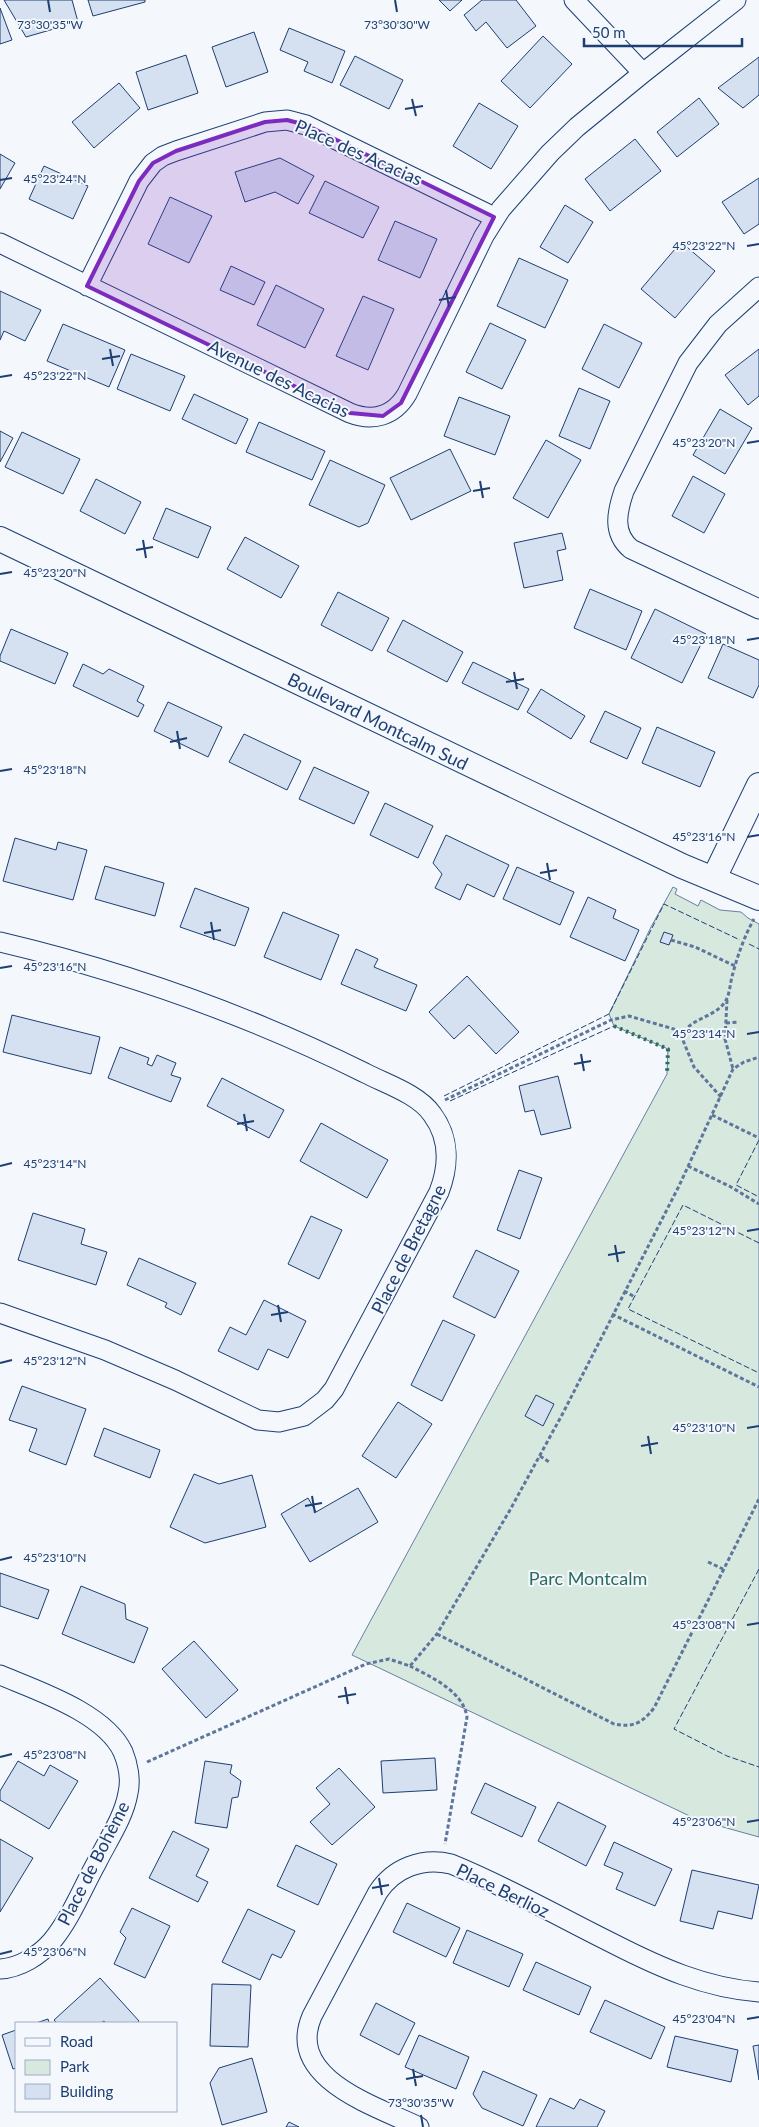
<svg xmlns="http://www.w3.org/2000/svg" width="759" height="2127" viewBox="0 0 759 2127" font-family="Lato,sans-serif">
  <rect width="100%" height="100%" fill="#f4f7fb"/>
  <path fill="#d7e8df" stroke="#687fa3" d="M 673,887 L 677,889 L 675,894 L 698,906 L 701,900 L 720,910 L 741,912 L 748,918 L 759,924 L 759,1837 L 698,1820 L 352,1655 L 667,1074 L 668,1049 L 614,1026 L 609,1014 L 651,927 Z"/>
  <path fill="#d5e0f0" stroke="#1d3f73" d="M 4,0 L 72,0 L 78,22 L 26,37 Z
    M 88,0 L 145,0 L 145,2 L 93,16 Z
    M 439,0 L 462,0 L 450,11 Z
    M 482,0 L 516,0 L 536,26 L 507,48 L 486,22 L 476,31 L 464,15 Z
    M 0,8 L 12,40 L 0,44 Z
    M 289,28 L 345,51 L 332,83 L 304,71 L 308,62 L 280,50 Z
    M 254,32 L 268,72 L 226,87 L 212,47 Z
    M 543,36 L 572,64 L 530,108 L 501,81 Z
    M 186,55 L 198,93 L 148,110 L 136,72 Z
    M 355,56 L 403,80 L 389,109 L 340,85 Z
    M 759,57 L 759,95 L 743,108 L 718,88 Z
    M 119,83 L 140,108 L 94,148 L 72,122 Z
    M 699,98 L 719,124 L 677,157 L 657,132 Z
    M 479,103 L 518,126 L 491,169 L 453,146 Z
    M 635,139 L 661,171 L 610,211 L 585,179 Z
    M 0,154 L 15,163 L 0,189 Z
    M 280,158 L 314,176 L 298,204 L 275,192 L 245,202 L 235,172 Z
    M 44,166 L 88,186 L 73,219 L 29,199 Z
    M 759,178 L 759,224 L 744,234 L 722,202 Z
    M 325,181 L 379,207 L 363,238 L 309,213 Z
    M 170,197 L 212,216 L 189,263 L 148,244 Z
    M 565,205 L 593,222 L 568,263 L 540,247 Z
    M 395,221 L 437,239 L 420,278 L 378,260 Z
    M 681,242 L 715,271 L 675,318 L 641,289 Z
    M 519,258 L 568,280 L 545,328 L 497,306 Z
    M 231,266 L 265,282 L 254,305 L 220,290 Z
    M 276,285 L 324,309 L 305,348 L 257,325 Z
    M 0,291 L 41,310 L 25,341 L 4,331 L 0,340 Z
    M 363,296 L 394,309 L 368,370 L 336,356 Z
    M 490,323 L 526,340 L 502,389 L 466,372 Z
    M 63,324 L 125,350 L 109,387 L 47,361 Z
    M 604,324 L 642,343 L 619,388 L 582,369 Z
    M 759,349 L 759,396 L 748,405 L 725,375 Z
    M 131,354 L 185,376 L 170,411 L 117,389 Z
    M 579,388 L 610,401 L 590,449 L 559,436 Z
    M 194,394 L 248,419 L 236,444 L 182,419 Z
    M 459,397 L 510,416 L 495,455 L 444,436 Z
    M 720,409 L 752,428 L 725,474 L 693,455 Z
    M 259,422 L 325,451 L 312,480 L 246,452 Z
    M 0,431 L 13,438 L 0,462 Z
    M 22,432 L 80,459 L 63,494 L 5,467 Z
    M 546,440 L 581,460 L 548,518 L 513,498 Z
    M 450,449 L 471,491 L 411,520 L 390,478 Z
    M 330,460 L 385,485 L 368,523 L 359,527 L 309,505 Z
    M 693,476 L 725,494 L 704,533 L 672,516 Z
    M 96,479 L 141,502 L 125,534 L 80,511 Z
    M 166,508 L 211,527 L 198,558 L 153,539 Z
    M 562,533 L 566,549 L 557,551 L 563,580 L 524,588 L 514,543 Z
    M 245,537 L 299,566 L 281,598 L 227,569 Z
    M 590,589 L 642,611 L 626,650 L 574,628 Z
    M 338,592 L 389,618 L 372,651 L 321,625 Z
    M 655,609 L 706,634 L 682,683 L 631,658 Z
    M 403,620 L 463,652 L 447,682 L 387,651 Z
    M 11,629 L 68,653 L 55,684 L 0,661 L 0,656 Z
    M 723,644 L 759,660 L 759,685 L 753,698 L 708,678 Z
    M 473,662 L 529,689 L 518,710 L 462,683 Z
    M 83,664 L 103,674 L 109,669 L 144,686 L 137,701 L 144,705 L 138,717 L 73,686 Z
    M 541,689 L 585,716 L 571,739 L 527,712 Z
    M 168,702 L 222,727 L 208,757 L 154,731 Z
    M 605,711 L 641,728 L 627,759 L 590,742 Z
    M 657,727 L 715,752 L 700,787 L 642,763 Z
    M 244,734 L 301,761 L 287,790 L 229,762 Z
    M 314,767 L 369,792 L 354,824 L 299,799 Z
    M 385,803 L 433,826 L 418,858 L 370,835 Z
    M 446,835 L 509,865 L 494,897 L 467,884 L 460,900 L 435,888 L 442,874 L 433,863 Z
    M 15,838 L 56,850 L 58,842 L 87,850 L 73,900 L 3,881 Z
    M 105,866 L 164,883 L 155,916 L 95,899 Z
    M 517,867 L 574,892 L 560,925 L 503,899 Z
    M 195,888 L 249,908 L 235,946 L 180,927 Z
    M 588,897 L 616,910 L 613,918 L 639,930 L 625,961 L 570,937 Z
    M 283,912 L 339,935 L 321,980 L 264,957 Z
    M 664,932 L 673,935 L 669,945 L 660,942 Z
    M 356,949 L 378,959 L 374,967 L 417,985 L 406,1011 L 341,984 Z
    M 467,976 L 519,1032 L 496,1054 L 469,1025 L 454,1039 L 429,1012 Z
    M 12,1015 L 100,1037 L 91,1074 L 3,1052 Z
    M 120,1047 L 149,1058 L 147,1064 L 152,1066 L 157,1055 L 176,1063 L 171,1075 L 181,1078 L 171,1102 L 108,1078 Z
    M 558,1076 L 571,1128 L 541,1135 L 534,1110 L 525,1112 L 519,1086 Z
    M 222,1078 L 284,1110 L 269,1138 L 207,1106 Z
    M 321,1123 L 388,1160 L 367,1198 L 300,1161 Z
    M 519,1170 L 542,1178 L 520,1239 L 497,1230 Z
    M 33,1213 L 85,1229 L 81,1244 L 107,1252 L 96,1285 L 18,1260 Z
    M 311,1216 L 342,1230 L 319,1279 L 288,1264 Z
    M 476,1250 L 519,1271 L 495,1318 L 453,1297 Z
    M 139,1258 L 196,1283 L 181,1315 L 165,1307 L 167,1303 L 127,1285 Z
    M 264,1300 L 306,1321 L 288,1358 L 268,1349 L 258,1370 L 218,1351 L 230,1327 L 246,1335 Z
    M 443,1320 L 475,1335 L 442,1401 L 411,1385 Z
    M 22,1386 L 86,1409 L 66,1465 L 29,1451 L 37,1429 L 9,1420 Z
    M 536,1395 L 554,1404 L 543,1426 L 525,1416 Z
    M 398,1402 L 432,1424 L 396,1478 L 362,1456 Z
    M 104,1428 L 160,1450 L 150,1478 L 94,1456 Z
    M 194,1474 L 219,1484 L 252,1475 L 266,1527 L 205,1543 L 170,1527 Z
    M 358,1488 L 378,1522 L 310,1562 L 281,1514 L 308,1498 L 316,1512 Z
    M 0,1573 L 49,1590 L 38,1619 L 0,1606 Z
    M 81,1586 L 125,1604 L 126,1619 L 148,1628 L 134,1663 L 62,1634 Z
    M 194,1641 L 238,1690 L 206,1718 L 162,1669 Z
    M 435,1758 L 437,1790 L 383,1793 L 381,1761 Z
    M 18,1761 L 44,1776 L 50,1765 L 78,1781 L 49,1829 L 0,1800 L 0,1791 Z
    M 205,1761 L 232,1765 L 230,1773 L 241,1781 L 238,1797 L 232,1798 L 227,1828 L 195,1823 Z
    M 339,1768 L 375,1807 L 332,1845 L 310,1822 L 330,1804 L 316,1788 Z
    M 485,1783 L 536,1807 L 522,1837 L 471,1813 Z
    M 558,1802 L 606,1826 L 586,1866 L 538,1841 Z
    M 173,1831 L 209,1849 L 196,1876 L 208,1882 L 198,1902 L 149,1878 Z
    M 0,1839 L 33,1858 L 0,1912 Z
    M 614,1842 L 672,1869 L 655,1906 L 616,1889 L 623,1873 L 604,1865 Z
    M 296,1845 L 337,1864 L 318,1905 L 277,1886 Z
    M 692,1870 L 759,1885 L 752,1919 L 718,1911 L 713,1929 L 680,1921 Z
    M 407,1903 L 460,1928 L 446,1957 L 393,1932 Z
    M 132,1908 L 170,1926 L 145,1978 L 114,1964 L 126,1938 L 120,1932 Z
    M 248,1909 L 295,1931 L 281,1958 L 272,1954 L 260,1980 L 222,1962 Z
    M 467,1930 L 523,1954 L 509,1987 L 453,1963 Z
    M 536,1962 L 591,1987 L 579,2015 L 523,1990 Z
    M 100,1978 L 139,2021 L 137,2023 L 106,2023 L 104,2021 L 101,2023 L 57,2023 L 54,2020 Z
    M 212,1984 L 251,1985 L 248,2047 L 210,2046 Z
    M 605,2000 L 665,2027 L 651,2059 L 590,2032 Z
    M 376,2003 L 415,2023 L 399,2055 L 360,2035 Z
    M 48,2019 L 49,2023 L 36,2023 Z
    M 16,2030 L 16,2068 L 13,2069 L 2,2035 Z
    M 419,2035 L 469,2057 L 456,2089 L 405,2067 Z
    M 675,2036 L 738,2050 L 731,2082 L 667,2067 Z
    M 759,2045 L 759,2080 L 753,2046 Z
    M 252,2058 L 267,2112 L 222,2125 L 210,2083 L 219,2068 Z
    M 483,2071 L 537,2095 L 523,2126 L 482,2108 L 473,2094 Z
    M 550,2098 L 574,2109 L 580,2099 L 605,2111 L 597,2127 L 536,2127 Z
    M 289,2122 L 299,2127 L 286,2127 Z"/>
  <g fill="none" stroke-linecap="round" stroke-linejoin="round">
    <g stroke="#1d3f73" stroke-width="21">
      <path id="minor" d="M 574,0 L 643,73
        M 0,243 L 350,413 C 373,422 394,416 407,394 L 484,236 L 501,209 L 550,153 L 577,127 L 643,73 L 736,0
        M 87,286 L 139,181 L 153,163 L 163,156 L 176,151 L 265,122 L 287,120 L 306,125 L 494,217
        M 759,287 L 718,324 L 688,363 L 624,491 C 617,512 612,533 631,549 L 759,609
        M 0,942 C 127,972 248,1015 365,1073 C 386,1084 418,1094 432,1114 C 450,1138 449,1166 439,1192 L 334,1389 L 325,1400 L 304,1416 L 279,1422 L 258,1420 L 175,1380 L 105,1350 L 0,1313
        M 0,1675 C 38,1691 105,1713 123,1752 C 128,1764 131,1780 128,1793 C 124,1817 108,1840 97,1862 C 83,1887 71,1918 52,1941 C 40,1955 20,1968 0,1969
        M 419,2127 C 376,2106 285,2079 312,2016 L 378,1892 C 394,1868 422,1857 451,1864 C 506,1886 559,1917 612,1943 C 659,1967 705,1988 759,1992"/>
    </g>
    <g stroke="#1d3f73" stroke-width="26">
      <path id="tertiary" d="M 0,539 L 682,866 L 759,898
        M 714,878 L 759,785"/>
    </g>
    <path stroke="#5e769c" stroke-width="3" stroke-dasharray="4 2.5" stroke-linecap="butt" d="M 671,940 L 695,947 L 735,966
      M 727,1000 L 725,1039 L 733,1069
      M 726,1023 L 739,1022
      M 721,1097 L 694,1067 L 682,1038 C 687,1018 713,1019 725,1002 C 730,995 730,982 733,973 C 738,954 745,935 754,919
      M 445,1100 L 611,1020 L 629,1016 L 684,1032
      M 712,1115 L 759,1138
      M 688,1166 L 731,1187 L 759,1204
      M 624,1291 L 635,1297
      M 612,1314 L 759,1387
      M 540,1456 L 549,1462
      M 708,1562 L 723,1569
      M 437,1634 L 614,1724 C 633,1728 642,1723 654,1708 L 759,1499
      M 410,1666 C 431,1677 463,1691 467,1717 L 445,1844
      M 147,1762 L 366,1664 L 389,1659 L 410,1666 L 437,1634 L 510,1510 L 563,1413 L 679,1186 L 733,1069 L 744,1062 L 759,1057"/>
    <use href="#minor" stroke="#f4f7fb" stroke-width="19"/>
    <use href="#tertiary" stroke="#f4f7fb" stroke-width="24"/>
    <path stroke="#2c6c60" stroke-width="4" stroke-dasharray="2.5 4" stroke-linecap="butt" d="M 614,1026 L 668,1049 L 667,1074"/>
    <path stroke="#1d3f73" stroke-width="1" stroke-dasharray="6 2.5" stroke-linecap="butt" d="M 749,944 L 759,949
      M 444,1096 L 609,1014 L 664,904 L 740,940
      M 450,1101 L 614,1026
      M 759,1140 L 736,1185 L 759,1197
      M 759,1243 L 683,1205 L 628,1309 L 759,1373
      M 759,1569 L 674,1729 L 727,1756 L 759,1767"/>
  </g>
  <path fill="#7b2cbf" fill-opacity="0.2" stroke="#7b2cbf" stroke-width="4" stroke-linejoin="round" d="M 287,120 L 306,125 L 494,217 L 401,403 L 383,416 L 350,413 L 87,286 L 139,181 L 153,163 L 176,151 L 265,122 Z"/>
  <path fill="none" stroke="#1d3f73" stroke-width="2" d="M 48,0 L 50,12M 395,0 L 397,12M 412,99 L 416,116M 405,109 L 423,106M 0,180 L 12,178M 747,246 L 759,244M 446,290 L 449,307M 439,300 L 456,297M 110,349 L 113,366M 102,359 L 120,356M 0,377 L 12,375M 747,443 L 759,441M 480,481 L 483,498M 473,491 L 490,488M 143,540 L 146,558M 136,550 L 153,547M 0,574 L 12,572M 747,640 L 759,638M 514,672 L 517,689M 506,682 L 524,679M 177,731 L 180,749M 170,742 L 187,738M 0,771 L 12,769M 747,837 L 759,835M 547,863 L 550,880M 540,873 L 557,870M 211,922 L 214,940M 204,933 L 221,930M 0,968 L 12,966M 747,1034 L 759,1032M 581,1054 L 584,1071M 574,1064 L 591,1061M 244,1114 L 247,1131M 237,1124 L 254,1121M 0,1166 L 12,1163M 747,1231 L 759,1229M 615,1245 L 618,1262M 608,1255 L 625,1252M 278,1305 L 281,1322M 271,1315 L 288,1312M 0,1363 L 12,1360M 747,1428 L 759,1426M 648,1436 L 651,1454M 641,1446 L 658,1443M 312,1496 L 315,1513M 305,1506 L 322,1503M 0,1560 L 12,1557M 747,1625 L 759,1623M 345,1687 L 348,1704M 338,1697 L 356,1694M 0,1757 L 12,1754M 747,1822 L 759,1820M 379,1878 L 382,1895M 372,1888 L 389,1885M 0,1954 L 12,1951M 747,2019 L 759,2017M 413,2069 L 416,2086M 406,2079 L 423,2076M 421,2115 L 423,2127"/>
  <g text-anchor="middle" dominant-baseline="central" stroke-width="4" stroke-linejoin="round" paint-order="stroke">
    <g font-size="18" fill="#1d3f73" stroke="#f4f7fb">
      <text transform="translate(359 152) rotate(24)">Place des Acacias</text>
      <text transform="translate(279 378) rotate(26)">Avenue des Acacias</text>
      <text transform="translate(378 721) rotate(26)">Boulevard Montcalm Sud</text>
      <text transform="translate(408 1249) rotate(-63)">Place de Bretagne</text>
      <text transform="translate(93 1863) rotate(-63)">Place de Bohème</text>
      <text transform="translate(503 1890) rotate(26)">Place Berlioz</text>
    </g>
    <g font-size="18" fill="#2c6c60" stroke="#f4f7fb">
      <text x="588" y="1578">Parc Montcalm</text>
    </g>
  </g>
  <g font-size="12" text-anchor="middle" fill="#1d3f73" stroke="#f4f7fb" stroke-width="4" stroke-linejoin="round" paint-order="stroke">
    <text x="397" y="29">73°30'30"W</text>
    <text x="50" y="29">73°30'35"W</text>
    <text x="55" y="183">45°23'24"N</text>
    <text x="704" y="250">45°23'22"N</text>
    <text x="55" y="380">45°23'22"N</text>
    <text x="704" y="447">45°23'20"N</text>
    <text x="55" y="577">45°23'20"N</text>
    <text x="704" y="644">45°23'18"N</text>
    <text x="55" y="774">45°23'18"N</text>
    <text x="704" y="841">45°23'16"N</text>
    <text x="55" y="971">45°23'16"N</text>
    <text x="704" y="1038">45°23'14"N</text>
    <text x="55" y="1168">45°23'14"N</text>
    <text x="704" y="1235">45°23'12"N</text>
    <text x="55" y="1365">45°23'12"N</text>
    <text x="704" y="1432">45°23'10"N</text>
    <text x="55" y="1562">45°23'10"N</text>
    <text x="704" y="1629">45°23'08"N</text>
    <text x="55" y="1759">45°23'08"N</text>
    <text x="704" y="1826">45°23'06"N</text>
    <text x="55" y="1956">45°23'06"N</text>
    <text x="704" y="2023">45°23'04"N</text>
    <text x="421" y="2107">73°30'35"W</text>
  </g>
  <rect x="15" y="2022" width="162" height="90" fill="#f4f7fb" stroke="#9eadc5"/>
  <rect x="25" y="2038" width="25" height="8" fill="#f4f7fb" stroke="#9eadc5"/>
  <text x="60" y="2047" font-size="15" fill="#1d3f73">Road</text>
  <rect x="25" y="2060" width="25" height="15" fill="#d7e8df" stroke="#9eadc5"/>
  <text x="60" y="2072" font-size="15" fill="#1d3f73">Park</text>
  <rect x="25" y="2084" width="25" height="15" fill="#d5e0f0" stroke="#9eadc5"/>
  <text x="60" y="2097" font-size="15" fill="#1d3f73">Building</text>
  <path d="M584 38v8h158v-8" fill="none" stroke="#1d3f73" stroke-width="2.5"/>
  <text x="592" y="38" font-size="15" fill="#1d3f73" stroke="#f4f7fb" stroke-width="4" paint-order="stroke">50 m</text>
</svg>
